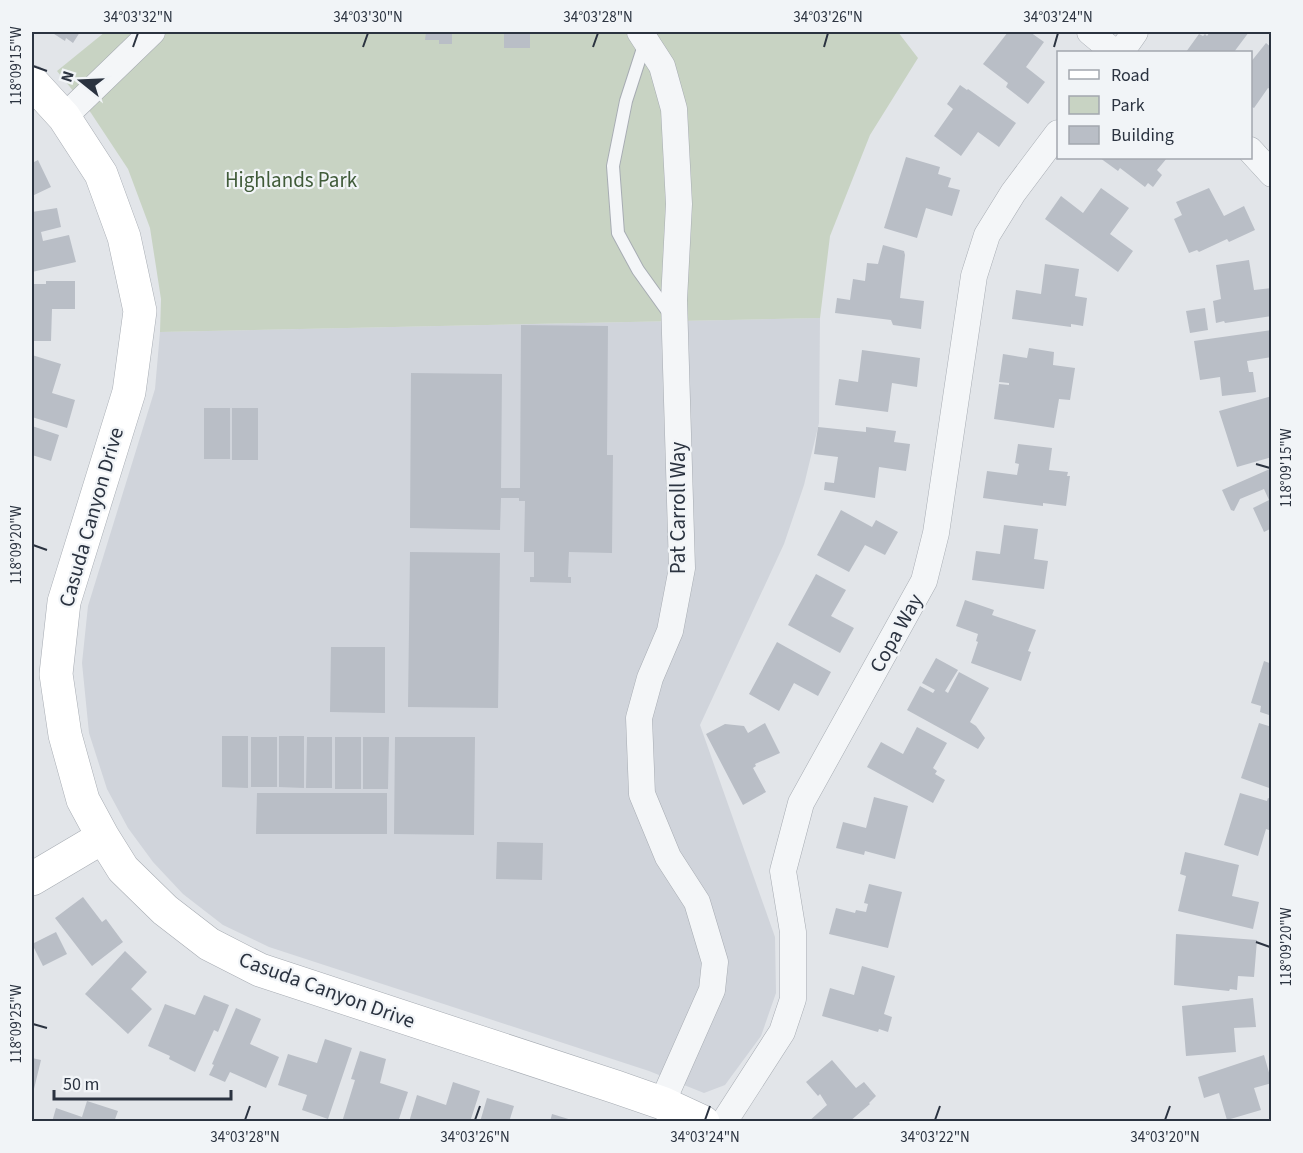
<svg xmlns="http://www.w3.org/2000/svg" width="1303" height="1153" viewBox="0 0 1303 1153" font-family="'Source Sans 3',sans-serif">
  <rect width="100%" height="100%" fill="#e2e5e9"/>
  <path fill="#d0d4db" d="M 820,318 L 819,423 L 804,485 L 784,544 L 700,725 L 775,937 L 776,993 L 761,1036 L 725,1085 L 704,1093 L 649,1071 L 269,947 L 223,925 L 183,894 L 153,862 L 128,828 L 107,789 L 89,733 L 82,663 L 88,606 L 155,389 L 160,332 Z"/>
  <path fill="#c8d3c3" d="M 105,32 L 898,32 L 918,58 L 870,135 L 830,236 L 820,318 L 160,332 L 161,299 L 150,228 L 128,169 L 91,113 L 57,71 Z"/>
  <path fill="#b9bec6" d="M 51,32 L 80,32 L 73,43 L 66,38 L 65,41 Z
    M 426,32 L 452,32 L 452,44 L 439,44 L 439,40 L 425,40 Z
    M 504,32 L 530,32 L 530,48 L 504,48 Z
    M 1008,32 L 1030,32 L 1044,42 L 1026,67 L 1045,82 L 1028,104 L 1006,87 L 1008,83 L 983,64 Z
    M 1210,32 L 1249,32 L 1234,52 L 1186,52 L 1199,34 L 1203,36 L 1205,34 L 1207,36 Z
    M 1266,43 L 1272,48 L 1272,90 L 1268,88 L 1254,108 L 1250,106 L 1250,63 Z
    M 960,85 L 967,90 L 968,89 L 1016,123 L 999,147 L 978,132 L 961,156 L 934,136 L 953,109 L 947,104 Z
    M 906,157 L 940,167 L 938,174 L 951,178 L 948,187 L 960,190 L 952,216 L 926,208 L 917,238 L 884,228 Z
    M 1100,158 L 1167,158 L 1157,170 L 1162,175 L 1153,187 L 1148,183 L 1145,187 L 1120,168 L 1118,171 Z
    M 38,160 L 51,187 L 32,196 L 32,163 Z
    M 1101,188 L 1129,208 L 1110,234 L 1133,251 L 1118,272 L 1045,219 L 1061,196 L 1083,213 Z
    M 1209,188 L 1224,216 L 1244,206 L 1255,230 L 1229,242 L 1227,239 L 1199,252 L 1197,250 L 1189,253 L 1174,219 L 1182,215 L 1176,202 Z
    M 57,208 L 61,227 L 41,232 L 43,241 L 69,235 L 76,262 L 32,272 L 32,212 Z
    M 883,245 L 904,251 L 905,255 L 900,298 L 924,301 L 921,329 L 893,325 L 891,320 L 835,313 L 837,298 L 850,300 L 853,279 L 865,281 L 867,263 L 878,264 Z
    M 1249,260 L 1254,290 L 1272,288 L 1272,316 L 1225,323 L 1224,321 L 1216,323 L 1213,301 L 1221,299 L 1216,265 Z
    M 1045,264 L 1079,269 L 1075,296 L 1087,298 L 1083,326 L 1071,324 L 1071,327 L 1012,319 L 1016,290 L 1041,294 Z
    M 46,281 L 75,281 L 75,309 L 52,309 L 51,341 L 32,341 L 32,284 L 46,284 Z
    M 1205,308 L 1208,330 L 1190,333 L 1186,311 Z
    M 521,325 L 608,326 L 607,455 L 613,455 L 612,553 L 569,552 L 568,577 L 571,577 L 571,583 L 530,582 L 530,577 L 534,577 L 534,552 L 524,552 L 525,501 L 519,501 L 519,498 L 501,498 L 500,530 L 410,528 L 411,373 L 502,374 L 501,488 L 520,488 Z
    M 1272,330 L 1272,357 L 1247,361 L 1249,372 L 1253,372 L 1256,392 L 1222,396 L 1220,377 L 1200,380 L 1194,341 Z
    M 1029,348 L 1054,352 L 1053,365 L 1075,368 L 1070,400 L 1059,399 L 1054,428 L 994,419 L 999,384 L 1009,385 L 1009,383 L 999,382 L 1003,354 L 1027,358 Z
    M 862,350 L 920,358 L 917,387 L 892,383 L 888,412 L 835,405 L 839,379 L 858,382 Z
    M 32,355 L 61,364 L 52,393 L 75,400 L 67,428 L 32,417 Z
    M 1272,396 L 1272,457 L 1237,467 L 1219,411 Z
    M 204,408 L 230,408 L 230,459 L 204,459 Z
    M 232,408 L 258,408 L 258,460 L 232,460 Z
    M 32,426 L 59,435 L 51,461 L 32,455 Z
    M 818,427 L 866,432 L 866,427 L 896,431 L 894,442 L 910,444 L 906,471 L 879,467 L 875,498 L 824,490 L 825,482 L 834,483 L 838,457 L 814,454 Z
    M 1018,444 L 1052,448 L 1049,470 L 1068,472 L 1067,476 L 1070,476 L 1066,506 L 1043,503 L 1043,506 L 983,498 L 987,471 L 1017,475 L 1019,464 L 1015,463 Z
    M 1272,468 L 1272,528 L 1264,532 L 1253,508 L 1269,500 L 1264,489 L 1240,499 L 1234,511 L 1231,510 L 1222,490 Z
    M 841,510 L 872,527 L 876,520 L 898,532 L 885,555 L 865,545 L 849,572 L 817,555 Z
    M 1004,525 L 1038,529 L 1034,559 L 1048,561 L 1044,589 L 972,580 L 976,551 L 1000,554 Z
    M 410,552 L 500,553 L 498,708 L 408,707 Z
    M 816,574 L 846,590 L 831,616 L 854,628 L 840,653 L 788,625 Z
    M 965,600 L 994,610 L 992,615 L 1036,630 L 1028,651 L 1031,652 L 1021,681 L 971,663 L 978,642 L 976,641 L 978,634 L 956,626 Z
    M 777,642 L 831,672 L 818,696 L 794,683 L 779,711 L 749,694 Z
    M 331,647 L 385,647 L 385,713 L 330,712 Z
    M 936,658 L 958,670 L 945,691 L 948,693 L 959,672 L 989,688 L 970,722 L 976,726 L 985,738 L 978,749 L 907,710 L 920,686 L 933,693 L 935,690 L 922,683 Z
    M 1264,661 L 1272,664 L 1272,716 L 1260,712 L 1261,706 L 1251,703 Z
    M 765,723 L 780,753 L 755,764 L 756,766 L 753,768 L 766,792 L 743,805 L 706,734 L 725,724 L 744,726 L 748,733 Z
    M 1259,723 L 1272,727 L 1272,789 L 1241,778 Z
    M 917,727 L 947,743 L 933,768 L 937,771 L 935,774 L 945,780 L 933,803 L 867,767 L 881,742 L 903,754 Z
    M 222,736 L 248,736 L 248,788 L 222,787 Z
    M 279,736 L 304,736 L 304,788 L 279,787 Z
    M 251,737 L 277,737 L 277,787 L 251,787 Z
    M 307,737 L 332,737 L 332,788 L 306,788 Z
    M 335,737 L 361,737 L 361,789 L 335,789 Z
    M 363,737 L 389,737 L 388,789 L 363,789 Z
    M 395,737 L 475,737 L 474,835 L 394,834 Z
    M 257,793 L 387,793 L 387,834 L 256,834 Z
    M 1240,793 L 1267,801 L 1268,798 L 1272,799 L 1272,831 L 1266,829 L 1258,856 L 1224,845 Z
    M 874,797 L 908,806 L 895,859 L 865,851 L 864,855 L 836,848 L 843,822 L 866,828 Z
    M 497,842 L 543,843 L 542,880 L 496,879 Z
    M 1185,852 L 1239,865 L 1232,896 L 1259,902 L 1253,929 L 1178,911 L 1186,876 L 1180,874 Z
    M 869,884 L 902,892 L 888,948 L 829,934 L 836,908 L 855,913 L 856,910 L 866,912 L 868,904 L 864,903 Z
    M 83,897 L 102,922 L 106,919 L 123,942 L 92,966 L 55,918 Z
    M 56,932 L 67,954 L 43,966 L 32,944 Z
    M 1176,934 L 1257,940 L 1254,977 L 1238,976 L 1237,990 L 1230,989 L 1229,991 L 1174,985 Z
    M 125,951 L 147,972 L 131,989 L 152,1009 L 128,1034 L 85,994 Z
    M 862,966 L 895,976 L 884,1014 L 892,1017 L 888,1032 L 879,1029 L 878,1032 L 822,1016 L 830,988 L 854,995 Z
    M 204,995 L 229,1005 L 218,1032 L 214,1030 L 195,1072 L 169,1059 L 170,1056 L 148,1046 L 165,1004 L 195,1015 Z
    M 1253,998 L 1256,1027 L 1234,1028 L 1236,1052 L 1186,1056 L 1182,1006 Z
    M 236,1008 L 261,1019 L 250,1044 L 279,1057 L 266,1088 L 230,1072 L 225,1082 L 209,1075 L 214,1065 L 212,1064 Z
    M 325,1039 L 352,1048 L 328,1119 L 302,1110 L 307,1095 L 278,1085 L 288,1054 L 317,1063 Z
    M 360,1051 L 386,1059 L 380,1083 L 408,1092 L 398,1122 L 342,1122 L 355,1080 L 351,1079 Z
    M 1264,1055 L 1272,1083 L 1254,1088 L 1261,1110 L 1227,1120 L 1219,1093 L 1204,1098 L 1198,1077 Z
    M 32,1058 L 41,1060 L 34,1089 L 32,1089 Z
    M 832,1060 L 856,1088 L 864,1082 L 876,1096 L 869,1103 L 870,1104 L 849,1122 L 808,1122 L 827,1105 L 820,1094 L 818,1096 L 806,1082 Z
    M 453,1082 L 480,1091 L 470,1122 L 409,1122 L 417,1095 L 446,1105 Z
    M 487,1098 L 514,1106 L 509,1122 L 480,1122 Z
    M 87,1101 L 118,1111 L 114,1122 L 52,1122 L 56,1108 L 82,1117 Z
    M 552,1114 L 575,1121 L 575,1122 L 550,1122 Z"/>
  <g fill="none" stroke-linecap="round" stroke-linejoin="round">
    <g stroke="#a7acb3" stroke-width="14">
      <path id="lane" d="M 645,42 L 626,101 L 613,166 L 618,233 L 638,270 L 671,316"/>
    </g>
    <g stroke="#a7acb3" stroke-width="27">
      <path id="street" d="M 640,32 L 662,66 L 674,109 L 679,204 L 674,300 L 682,568 L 670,631 L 650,678 L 639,718 L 642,794 L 668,857 L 697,902 L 715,962 L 712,990 L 662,1103
        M 1090,32 L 1114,52
        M 1121,52 L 1135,32
        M 64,117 L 152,32
        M 1250,150 L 1272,174
        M 724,1122 L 782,1032 L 793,999 L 793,932 L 783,871 L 801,803 L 924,581 L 936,533 L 974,276 L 987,235 L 1013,193 L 1058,133"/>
    </g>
    <g stroke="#a7acb3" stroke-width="34">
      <path id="secondary" d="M 32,82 L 64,117 L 101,174 L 124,237 L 140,311 L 129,392 L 64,602 L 56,674 L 65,735 L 83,800 L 103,837 L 123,869 L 165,910 L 209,944 L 260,970 L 616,1087 L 662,1103 L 703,1122
        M 32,879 L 103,837"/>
    </g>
    <use href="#lane" stroke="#f4f6f8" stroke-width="12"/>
    <use href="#street" stroke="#f4f6f8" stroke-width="26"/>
    <use href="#secondary" stroke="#fff" stroke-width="33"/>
  </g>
  <path fill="none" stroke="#2b3340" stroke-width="2" d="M 133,47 L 138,33M 363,47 L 368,33M 593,47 L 598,33M 824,47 L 828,33M 1054,47 L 1058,33M 33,66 L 47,71M 1256,464 L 1270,468M 33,545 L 47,550M 1256,942 L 1270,947M 33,1024 L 47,1028M 245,1120 L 250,1106M 475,1120 L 480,1106M 705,1120 L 710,1106M 935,1120 L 940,1106M 1165,1120 L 1170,1106"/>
  <g text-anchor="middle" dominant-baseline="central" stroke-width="4.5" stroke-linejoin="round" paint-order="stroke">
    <g font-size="21" fill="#405b39" stroke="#f1f4f7">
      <text x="291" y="180">Highlands Park</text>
    </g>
    <g font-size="21" fill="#2b3340" stroke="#f1f4f7">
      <text transform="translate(678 508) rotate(-90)">Pat Carroll Way</text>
      <text transform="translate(91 517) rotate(-74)">Casuda Canyon Drive</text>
      <text transform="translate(896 633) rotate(-61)">Copa Way</text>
      <text transform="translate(327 990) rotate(20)">Casuda Canyon Drive</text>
    </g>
  </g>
  <rect width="1303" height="1153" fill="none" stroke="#f1f4f7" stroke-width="66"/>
  <rect x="1057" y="51" width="195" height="108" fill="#f1f4f7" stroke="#a2a7ae" stroke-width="1.5"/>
  <rect x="1069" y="70" width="30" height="9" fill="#ffffff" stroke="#a2a7ae" stroke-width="1.5"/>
  <text x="1111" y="81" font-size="18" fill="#2b3340">Road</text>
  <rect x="1069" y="96" width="30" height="18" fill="#c8d3c3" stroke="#a2a7ae" stroke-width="1.5"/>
  <text x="1111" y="111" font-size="18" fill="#2b3340">Park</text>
  <rect x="1069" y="126" width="30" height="18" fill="#b9bec6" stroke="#a2a7ae" stroke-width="1.5"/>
  <text x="1111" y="141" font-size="18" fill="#2b3340">Building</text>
  <g transform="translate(81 81) rotate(288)" stroke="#f1f4f7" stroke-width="4.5" paint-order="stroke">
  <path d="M0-4.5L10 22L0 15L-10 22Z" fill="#2b3340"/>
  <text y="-9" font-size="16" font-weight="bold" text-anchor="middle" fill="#2b3340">N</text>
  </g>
  <path d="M54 1090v9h177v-9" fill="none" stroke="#2b3340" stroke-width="3"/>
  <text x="63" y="1090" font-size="18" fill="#2b3340" stroke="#f1f4f7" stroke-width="4.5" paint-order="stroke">50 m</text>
  <rect x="33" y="33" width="1237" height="1087" fill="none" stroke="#2b3340" stroke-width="2"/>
  <g font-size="15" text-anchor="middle" fill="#2b3340">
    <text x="138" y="22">34°03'32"N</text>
    <text x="368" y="22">34°03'30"N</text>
    <text x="598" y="22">34°03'28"N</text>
    <text x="828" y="22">34°03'26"N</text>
    <text x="1058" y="22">34°03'24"N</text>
    <text transform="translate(16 66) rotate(-90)" y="5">118°09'15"W</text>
    <text transform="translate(1286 468) rotate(-90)" y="5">118°09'15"W</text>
    <text transform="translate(16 545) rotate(-90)" y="5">118°09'20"W</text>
    <text transform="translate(1286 947) rotate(-90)" y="5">118°09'20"W</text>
    <text transform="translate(16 1024) rotate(-90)" y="5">118°09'25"W</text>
    <text x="245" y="1142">34°03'28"N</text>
    <text x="475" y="1142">34°03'26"N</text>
    <text x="705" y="1142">34°03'24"N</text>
    <text x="935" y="1142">34°03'22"N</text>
    <text x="1165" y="1142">34°03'20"N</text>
  </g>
</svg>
